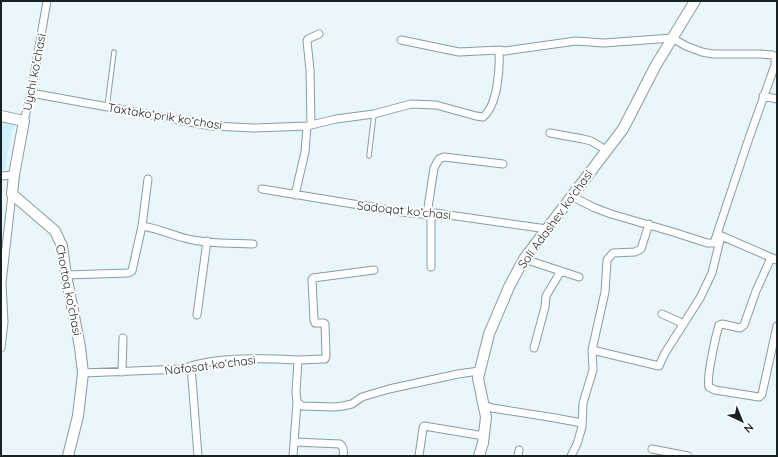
<svg xmlns="http://www.w3.org/2000/svg" width="778" height="457" viewBox="0 0 778 457" font-family="Quicksand,sans-serif">
  <rect width="100%" height="100%" fill="#e9f7fd"/>
  <path fill="#cff0fe" d="M 1,120 L 14,122 L 4,173 L 1,174 Z"/>
  <g fill="none" stroke-linecap="round" stroke-linejoin="round">
    <g stroke="#859ca6" stroke-width="5.5">
      <path id="lane" d="M 107,107 L 114,52
        M 369,156 L 374,114"/>
    </g>
    <g stroke="#859ca6" stroke-width="9">
      <path id="street" d="M 401,40 L 459,52 L 499,50
        M 31,93 L 212,126 L 254,128 L 307,126 L 336,119 L 374,114 L 411,104 L 436,105 L 476,116 L 483,117 C 498,105 500,68 499,50 L 505,51 L 576,41 L 604,43 L 672,38 L 686,46 L 702,52 L 713,54 L 760,54 L 773,55 L 775,57 L 775,65 L 748,141 L 714,243 L 707,243 L 673,232 L 611,214 L 595,208 L 571,196
        M 763,96 L 777,99
        M 24,121 L 31,93 L 47,1
        M 311,125 L 310,70 L 307,41 L 308,39 L 319,34
        M 550,133 L 583,139 L 591,141 L 606,150
        M 1,176 L 14,175
        M 262,189 L 402,212 L 431,215 L 435,213 L 547,229
        M 295,195 L 305,152 L 307,126
        M 427,214 L 434,168 L 439,159 L 444,157 L 503,164
        M 431,215 L 431,267
        M 142,226 L 148,179
        M 717,234 L 777,260
        M 771,258 L 756,291 L 744,325 L 740,328 L 722,324 L 719,325 C 716,335 706,378 709,387 L 715,390 L 759,397 L 762,394 L 777,326
        M 524,259 L 579,277
        M 66,275 L 128,273 L 132,271 L 142,226 C 156,228 170,234 184,238 C 206,244 231,243 253,244
        M 662,314 L 682,323
        M 197,315 L 207,241
        M 1,348 L 4,322 L 2,283 L 12,194
        M 534,348 L 545,307 L 546,296 L 561,271
        M 592,350 L 605,292 L 607,260 L 613,253 L 635,252 L 641,249 L 649,224
        M 298,360 L 325,359 L 326,356 L 325,324 L 324,323 L 315,323 L 314,320 L 312,280 L 313,278 L 374,270
        M 191,366 L 198,456
        M 122,372 L 123,338
        M 83,373 L 183,369 C 212,356 265,358 298,360 L 296,392 L 297,402 L 302,406 L 334,407 L 343,406 L 352,404 L 362,397 L 389,389 L 458,374 L 479,371
        M 484,405 L 492,408 L 555,418 L 582,423
        M 295,442 L 340,444 C 344,447 344,451 343,456
        M 652,449 L 688,456
        M 293,456 L 297,402
        M 419,456 L 423,428 L 424,426 L 484,436
        M 518,456 L 519,450
        M 571,456 L 577,444 L 582,427 L 583,403 L 593,370 L 592,350 L 659,366 L 665,353 L 700,298 L 712,273 L 721,236"/>
    </g>
    <g stroke="#859ca6" stroke-width="12">
      <path id="secondary" d="M 1,116 L 24,121 L 14,175 L 12,194 L 55,231 L 62,246 L 66,275 L 80,347 L 83,373 L 78,416 L 68,456
        M 479,456 L 483,443 L 486,417 L 478,378 L 489,334 L 509,287 L 524,259 L 623,129 L 656,65 L 695,1"/>
    </g>
    <use href="#lane" stroke="#fff" stroke-width="3.5"/>
    <use href="#street" stroke="#fff" stroke-width="7"/>
    <use href="#secondary" stroke="#fff" stroke-width="10"/>
  </g>
  <g text-anchor="middle" dominant-baseline="central" stroke-width="4" stroke-linejoin="round" paint-order="stroke">
    <g font-size="12" fill="#182124" stroke="#fff">
      <text transform="translate(34 72) rotate(-79)">Uychi ko'chasi</text>
      <text transform="translate(165 116) rotate(9)">Taxtakoʻprik koʻchasi</text>
      <text transform="translate(404 210) rotate(6)">Sadoqat koʻchasi</text>
      <text transform="translate(555 219) rotate(-54)">Soli Adashev ko'chasi</text>
      <text transform="translate(69 290) rotate(79)">Chortoq koʻchasi</text>
      <text transform="translate(210 365) rotate(-7)">Nafosat koʻchasi</text>
    </g>
  </g>
  <rect width="778" height="457" fill="none" stroke="#182124" stroke-width="4"/>
  <g transform="translate(742 421) rotate(136)" stroke="#ffffff" stroke-width="3" paint-order="stroke">
  <path d="M0-3L7 15L0 10L-7 15Z" fill="#182124"/>
  <text y="-6" font-size="11" font-weight="bold" text-anchor="middle" fill="#182124">N</text>
  </g>
</svg>
